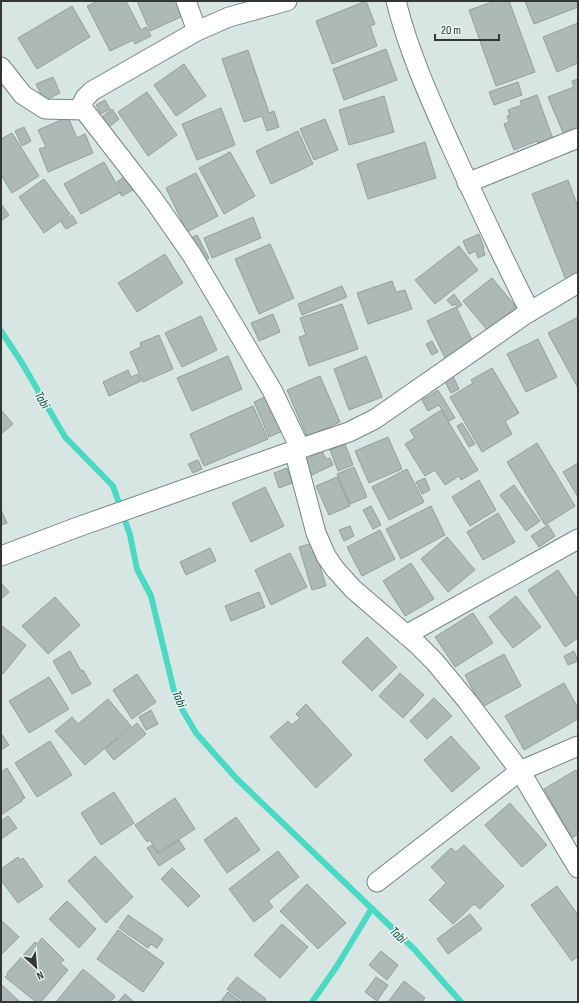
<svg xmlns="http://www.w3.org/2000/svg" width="579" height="1003" viewBox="0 0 579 1003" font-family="'Sofia Sans Condensed',sans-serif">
  <rect width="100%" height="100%" fill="#d8e6e3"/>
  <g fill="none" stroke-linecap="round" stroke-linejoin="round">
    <path stroke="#4ad9c3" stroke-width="6" d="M 1,331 L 22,363 L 65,437 L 113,486 L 130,535 L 137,569 L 151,596 L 176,699 L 196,733 L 236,778 L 415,950 L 461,1002
      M 312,1002 L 337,966 L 372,908"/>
  </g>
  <path fill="#acb9b6" stroke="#929f9c" d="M 98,1 L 126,1 L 141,30 L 146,27 L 151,36 L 135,44 L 133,40 L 110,51 L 87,6 Z
    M 137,1 L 181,1 L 183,16 L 150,31 Z
    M 366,1 L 375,24 L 370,26 L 377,46 L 332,64 L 316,21 Z
    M 495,1 L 509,1 L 535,72 L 496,86 L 469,10 Z
    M 525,1 L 578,1 L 578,7 L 534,24 Z
    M 72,6 L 90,37 L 37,69 L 18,38 Z
    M 578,23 L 578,63 L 557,72 L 543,37 Z
    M 386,49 L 397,80 L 344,100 L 333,69 Z
    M 248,50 L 269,113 L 274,111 L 279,127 L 267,131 L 262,116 L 244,122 L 222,59 Z
    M 184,64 L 206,96 L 176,116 L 154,85 Z
    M 53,77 L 60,93 L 44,101 L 36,84 Z
    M 578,79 L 578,129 L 564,135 L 548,97 L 574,87 L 572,81 Z
    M 518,82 L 522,95 L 494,105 L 489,92 Z
    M 147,92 L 177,135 L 148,156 L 118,112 Z
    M 537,95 L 553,139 L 538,145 L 537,141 L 514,150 L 504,124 L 509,122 L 507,116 L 510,115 L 508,110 L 522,105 L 520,101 Z
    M 384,96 L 394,132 L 349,145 L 339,110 Z
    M 105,100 L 110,109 L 101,114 L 96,105 Z
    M 221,108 L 235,145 L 197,160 L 182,124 Z
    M 112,109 L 119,119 L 109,127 L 102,117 Z
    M 68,117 L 77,138 L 85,134 L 93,153 L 48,172 L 39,149 L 46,147 L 38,130 Z
    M 325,119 L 338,150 L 314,160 L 300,129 Z
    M 24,127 L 31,141 L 22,146 L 15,131 Z
    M 298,131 L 313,164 L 271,184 L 256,151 Z
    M 12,133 L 39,176 L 12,193 L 1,175 L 1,139 Z
    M 425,142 L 436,178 L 368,199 L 357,164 Z
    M 230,152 L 255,196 L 224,214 L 199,168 Z
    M 104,162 L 121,192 L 81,214 L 64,184 Z
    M 196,173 L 218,216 L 187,232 L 166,188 Z
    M 125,176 L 133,190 L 122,196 L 120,193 L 123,192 L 117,182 Z
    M 44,179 L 70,214 L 44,233 L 19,197 Z
    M 568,180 L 578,207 L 578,275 L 566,280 L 532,194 Z
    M 1,204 L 9,215 L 1,221 Z
    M 72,215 L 77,223 L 66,229 L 61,222 Z
    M 253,217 L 261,238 L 212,258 L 204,238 Z
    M 479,234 L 484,248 L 483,248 L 485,255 L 478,258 L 476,251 L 469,254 L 463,241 Z
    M 197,235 L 209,258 L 199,264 L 186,240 Z
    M 270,244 L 294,298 L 259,314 L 235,259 Z
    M 459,246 L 478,270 L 435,304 L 415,280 Z
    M 165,254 L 183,283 L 137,312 L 118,283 Z
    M 492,278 L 517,308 L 488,331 L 463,301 Z
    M 392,281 L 396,292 L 405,290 L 412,309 L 368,324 L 357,293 Z
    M 342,286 L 347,297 L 302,315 L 298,304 Z
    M 454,294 L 462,305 L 458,308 L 455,304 L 452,306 L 447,300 Z
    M 342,304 L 358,349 L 309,366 L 299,337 L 306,335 L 300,318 Z
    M 456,307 L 474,344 L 445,358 L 427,321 Z
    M 273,314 L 280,332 L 259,341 L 251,323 Z
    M 201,316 L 217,350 L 182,367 L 165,333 Z
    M 578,317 L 578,388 L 548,333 Z
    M 159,335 L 173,369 L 143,382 L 130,352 L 141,347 L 140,343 Z
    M 538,339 L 557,377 L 526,392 L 507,354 Z
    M 432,341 L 438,352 L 432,355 L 426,344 Z
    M 228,356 L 242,389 L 192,411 L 177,378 Z
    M 366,356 L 382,397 L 349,410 L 334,369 Z
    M 492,368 L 519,413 L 505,421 L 512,434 L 482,452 L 450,397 L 473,383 L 471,380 Z
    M 128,370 L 131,377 L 138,374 L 141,381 L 109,396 L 103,382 Z
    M 320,376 L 340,422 L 307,437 L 287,390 Z
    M 453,376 L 459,389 L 451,393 L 444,380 Z
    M 438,390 L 455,418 L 449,421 L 439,405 L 428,411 L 422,400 Z
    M 267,396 L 283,431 L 269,437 L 254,402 Z
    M 253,406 L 268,439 L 204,466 L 190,434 Z
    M 1,410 L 13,424 L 1,434 Z
    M 441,410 L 478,470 L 461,480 L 459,476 L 445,485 L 435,470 L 425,476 L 405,444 L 415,438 L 410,430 Z
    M 462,423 L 475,444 L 469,447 L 457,426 Z
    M 388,437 L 402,469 L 369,483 L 355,451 Z
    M 537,443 L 575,506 L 545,525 L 507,462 Z
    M 345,444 L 353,465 L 338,471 L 330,450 Z
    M 322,451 L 326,459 L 330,458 L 333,465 L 312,475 L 305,460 Z
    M 198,460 L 202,469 L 193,473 L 188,464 Z
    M 578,463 L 578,497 L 563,472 Z
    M 354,467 L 367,497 L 350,504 L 337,474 Z
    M 287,468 L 292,483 L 279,488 L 274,473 Z
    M 407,469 L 424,502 L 389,520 L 372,487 Z
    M 337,477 L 350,506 L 329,515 L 316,486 Z
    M 425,478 L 430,490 L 422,494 L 416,482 Z
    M 479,480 L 496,510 L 470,526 L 452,497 Z
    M 514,485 L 540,521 L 526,531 L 500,495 Z
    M 265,487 L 284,526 L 251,542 L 232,503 Z
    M 371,506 L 381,525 L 373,529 L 363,510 Z
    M 431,506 L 445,535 L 401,559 L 386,529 Z
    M 1,510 L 7,523 L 1,525 Z
    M 498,513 L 515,542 L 483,560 L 467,532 Z
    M 548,525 L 555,536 L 539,547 L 531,536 Z
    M 350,526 L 354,536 L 344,541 L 339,530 Z
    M 380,530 L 395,559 L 362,576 L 347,547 Z
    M 447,537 L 475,570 L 448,592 L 421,559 Z
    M 313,543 L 326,586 L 312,590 L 299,547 Z
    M 210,548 L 216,561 L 186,575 L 180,562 Z
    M 290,553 L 307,587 L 271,605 L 255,570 Z
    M 411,563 L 434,599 L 405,616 L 383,581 Z
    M 558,570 L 578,600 L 578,638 L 565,647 L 528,590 Z
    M 1,583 L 9,592 L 1,599 Z
    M 259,592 L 265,607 L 231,621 L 225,606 Z
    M 516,596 L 541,627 L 513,648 L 489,617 Z
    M 55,597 L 80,625 L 48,654 L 22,626 Z
    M 473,613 L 493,643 L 455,667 L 435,637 Z
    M 1,625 L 26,645 L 3,674 L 1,672 Z
    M 367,637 L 397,667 L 372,691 L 342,662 Z
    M 70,651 L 81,671 L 83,670 L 91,684 L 72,694 L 53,661 Z
    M 574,651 L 578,661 L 568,665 L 564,656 Z
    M 504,654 L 521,686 L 482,707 L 465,675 Z
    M 400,673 L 424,695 L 403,718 L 379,696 Z
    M 137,674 L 156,702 L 132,719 L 113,690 Z
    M 49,677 L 69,709 L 29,733 L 9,701 Z
    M 564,683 L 578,708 L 578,719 L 524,750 L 505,716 Z
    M 434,698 L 452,716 L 427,739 L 410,721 Z
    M 108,699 L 131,726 L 85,765 L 55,731 L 72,717 L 78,724 Z
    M 306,704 L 352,755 L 316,788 L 270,737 L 288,721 L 292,725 L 300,718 L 296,714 Z
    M 151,710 L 158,724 L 146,730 L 139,717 Z
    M 137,723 L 146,734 L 114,760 L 105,749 Z
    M 1,733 L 9,745 L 1,750 Z
    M 451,736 L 480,768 L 452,792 L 424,760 Z
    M 50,741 L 72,775 L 37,797 L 15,763 Z
    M 7,768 L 25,798 L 21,800 L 22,801 L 1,815 L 1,772 Z
    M 576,770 L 578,774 L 578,834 L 572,838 L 544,789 Z
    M 114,792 L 134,823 L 101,845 L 81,813 Z
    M 175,798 L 195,829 L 158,853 L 150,840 L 147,842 L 135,825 Z
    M 510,803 L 547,845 L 522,867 L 485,825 Z
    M 8,816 L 17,828 L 1,839 L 1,821 Z
    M 236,817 L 260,850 L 227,873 L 204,840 Z
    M 179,840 L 185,849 L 159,866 L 147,848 L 152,845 L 159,854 Z
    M 464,845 L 504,886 L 480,909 L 474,904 L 453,924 L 429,900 L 446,883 L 431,867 L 451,848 L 456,852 Z
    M 278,851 L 299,877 L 268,901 L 273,907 L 254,922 L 229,889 Z
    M 95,856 L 133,897 L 106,923 L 68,881 Z
    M 18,857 L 20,860 L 23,858 L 43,886 L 18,903 L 1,880 L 1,869 Z
    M 172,868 L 200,896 L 188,907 L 161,879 Z
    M 307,884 L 346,923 L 318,949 L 280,911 Z
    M 557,886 L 578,915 L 578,956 L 572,961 L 531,905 Z
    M 67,901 L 96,929 L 79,948 L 49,919 Z
    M 470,914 L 482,929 L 448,954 L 437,939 Z
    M 128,915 L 163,939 L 157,948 L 151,944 L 148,948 L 119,928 Z
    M 1,920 L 19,937 L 1,955 Z
    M 282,924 L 308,947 L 280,978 L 254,955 Z
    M 118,930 L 164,963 L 143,992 L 97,959 Z
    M 42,938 L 64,960 L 60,963 L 68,970 L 41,1002 L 36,1002 L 5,977 L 8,974 L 7,973 L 35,942 L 37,944 Z
    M 381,951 L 398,965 L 387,980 L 369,965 Z
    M 83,969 L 114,995 L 115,997 L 110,1002 L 56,1002 Z
    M 237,977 L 266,999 L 264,1002 L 244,1002 L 227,989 Z
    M 376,977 L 388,985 L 377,1001 L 365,992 Z
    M 404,981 L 425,998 L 422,1002 L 388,1002 Z
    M 1,984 L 20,1002 L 1,1002 Z
    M 228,992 L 241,1002 L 220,1002 Z
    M 125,994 L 134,1002 L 118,1002 Z"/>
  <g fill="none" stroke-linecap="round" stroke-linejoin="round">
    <g stroke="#788481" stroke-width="21">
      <path id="minor" d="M 186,1 L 197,31
        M 287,1 L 229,17 L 197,31 L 92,91 L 85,98 L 82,104 L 84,110 L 153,199 L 192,255 L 272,390 L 300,448
        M 396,1 C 409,53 430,99 452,148 C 477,203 503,258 530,312
        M 1,67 L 23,95 L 45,109 L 84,110
        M 467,183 L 578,138
        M 294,450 L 316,533 L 326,556 L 335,569 L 353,589 L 417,644 L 435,662 L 468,702 L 520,771 L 578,868
        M 1,556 L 75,528 L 284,454 L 349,432 L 375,419 L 526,314 L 578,283
        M 406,635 L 578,539
        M 377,882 L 520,771 L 578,746"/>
    </g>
    <use href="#minor" stroke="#fff" stroke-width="19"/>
  </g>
  <g text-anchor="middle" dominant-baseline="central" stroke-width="3.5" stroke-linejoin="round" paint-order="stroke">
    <g font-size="13" font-style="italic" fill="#104e45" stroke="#e6f3f0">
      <text transform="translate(42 400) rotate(59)">Tabi</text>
      <text transform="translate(179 699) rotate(67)">Tabi</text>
      <text transform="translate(398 935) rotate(44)">Tabi</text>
    </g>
  </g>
  <rect width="579" height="1003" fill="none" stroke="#323736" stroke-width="4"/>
  <g transform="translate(36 967) rotate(154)" stroke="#e6f3f0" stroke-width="3" paint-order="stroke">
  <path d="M0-3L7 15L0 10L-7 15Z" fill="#323736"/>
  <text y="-6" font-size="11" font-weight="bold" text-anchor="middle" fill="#323736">N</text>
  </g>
  <path d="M435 34v6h64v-6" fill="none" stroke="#323736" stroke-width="2"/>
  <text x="441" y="34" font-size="12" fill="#323736" stroke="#e6f3f0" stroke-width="3" paint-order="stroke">20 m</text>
</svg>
